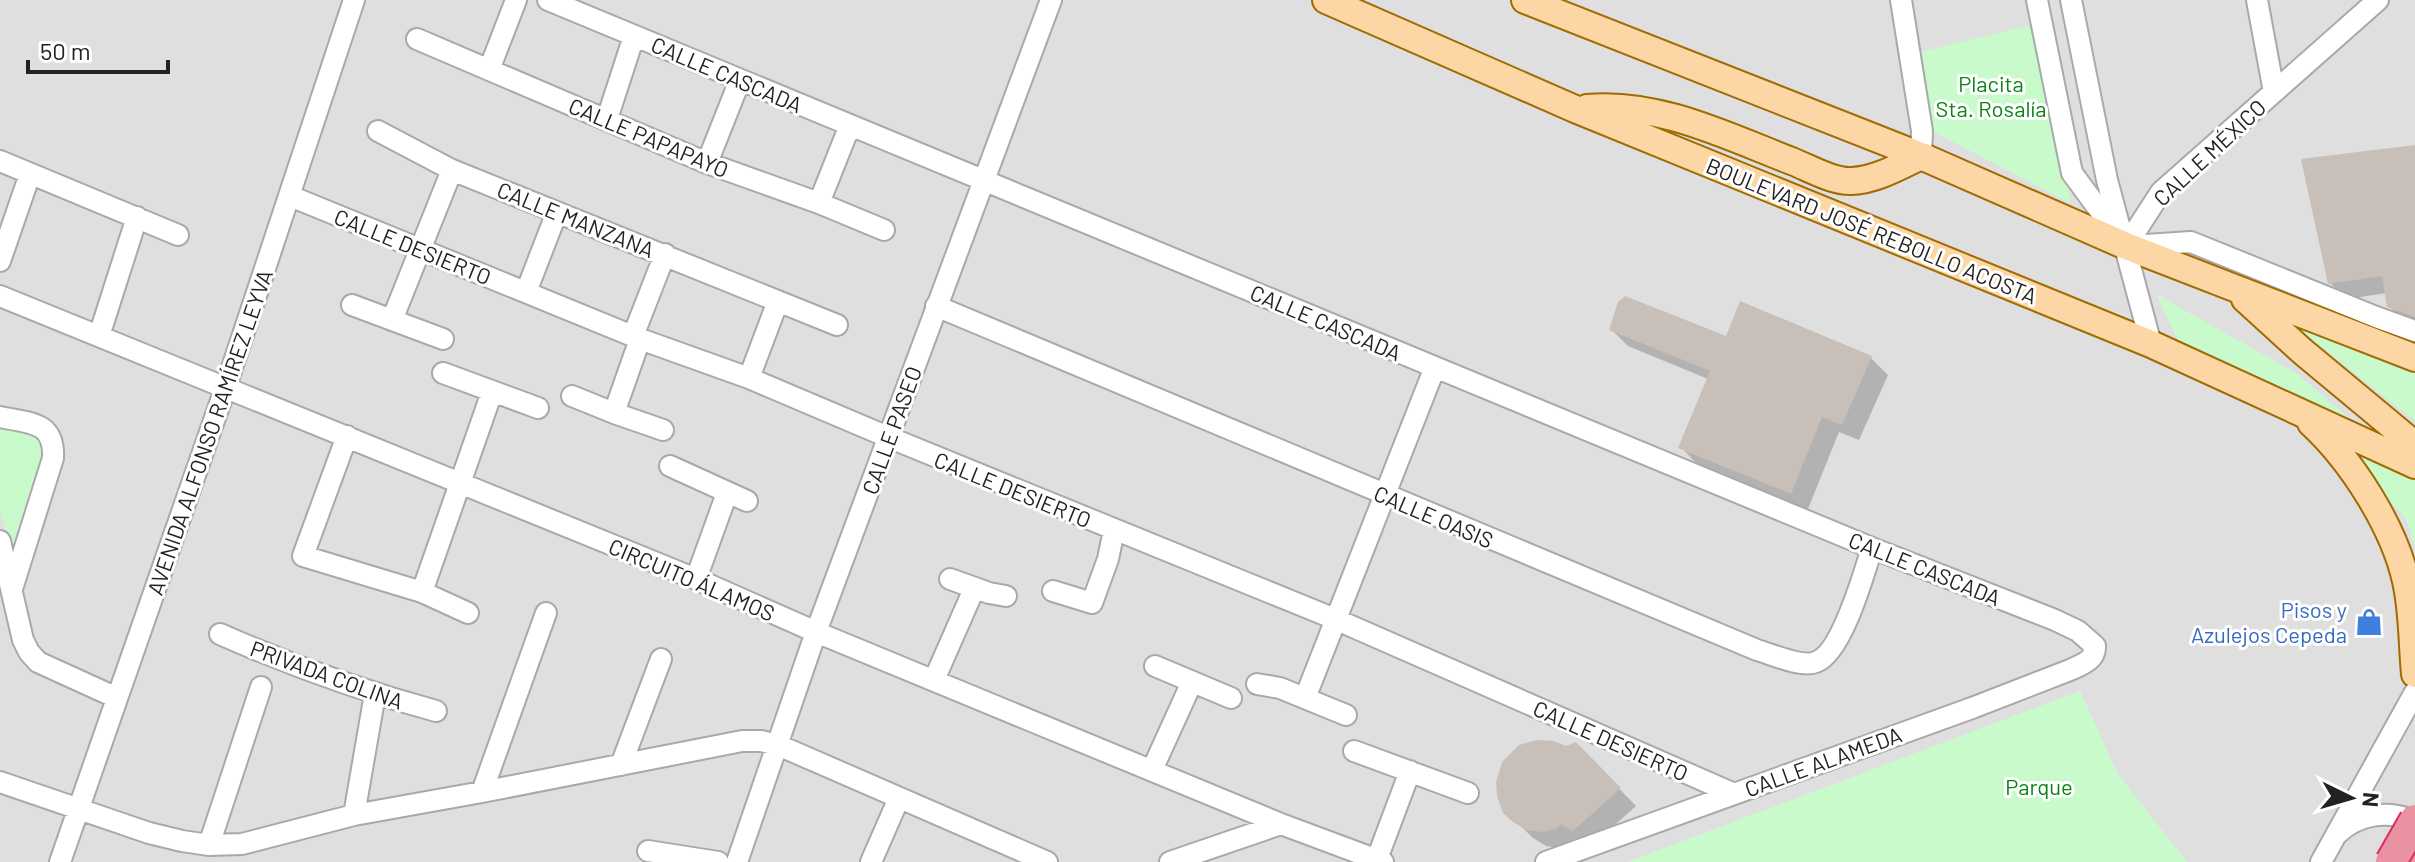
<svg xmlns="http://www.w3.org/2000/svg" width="2415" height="862" viewBox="0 0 2415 862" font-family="Barlow,sans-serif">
  <rect width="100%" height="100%" fill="#f2efe9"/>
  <path fill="#e0dfdf" d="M 0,0 L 2415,0 L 2415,862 L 0,862 Z"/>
  <path fill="#c8facc" d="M 2035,24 L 2067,173 L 2070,203 L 1932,131 L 1916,53 Z
    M 2156,294 L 2296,373 L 2394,456 L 2178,340 Z
    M 2275,310 L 2415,364 L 2415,421 Z
    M 0,415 L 34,429 L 50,446 L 14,565 L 0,510 Z
    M 2338,442 L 2415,471 L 2415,547 L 2406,519 Z
    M 2080,691 L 2118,774 L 2187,862 L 1627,862 Z"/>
  <path fill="#0003" d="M 2415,147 L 2415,327 L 2406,323 L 2389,306 L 2387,293 L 2347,299 L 2330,283 Z
    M 1611,329 L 1727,338 L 1871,358 L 1888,375 L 1859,440 L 1839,432 L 1808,509 L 1697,464 L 1681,447 L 1708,379 L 1628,346 Z
    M 1576,744 L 1636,806 L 1590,847 L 1560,848 L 1546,846 L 1533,838 L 1505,811 L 1566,749 Z"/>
  <path fill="#c7bfb8" d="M 2415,145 L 2415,317 L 2387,307 L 2382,276 L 2328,284 L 2301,159 Z
    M 1625,296 L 1726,336 L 1740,301 L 1872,356 L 1842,425 L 1822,417 L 1791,494 L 1678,448 L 1710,371 L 1609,330 L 1618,302 Z
    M 1537,740 L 1553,741 L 1566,746 L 1576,742 L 1621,788 L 1573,831 L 1561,824 L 1556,829 L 1542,832 L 1527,830 L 1513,822 L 1503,813 L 1497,796 L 1496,782 L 1502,762 L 1519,745 Z"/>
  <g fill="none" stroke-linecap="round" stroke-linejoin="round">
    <g stroke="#a9a9a9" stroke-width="24">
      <path id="minor" d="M 548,0 L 1872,548 L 2055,620 L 2078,631 L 2095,646 C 2096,660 2081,665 2070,670 L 1972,708 L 1546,862
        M 1901,0 L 1922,131 L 1921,156
        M 2037,0 L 2072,173 L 2117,234
        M 2071,0 L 2107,180 L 2151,344
        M 2257,0 L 2274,92
        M 417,39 L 707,163 L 819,203 L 884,230
        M 489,70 L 516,0
        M 607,119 L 634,36
        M 378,131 L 452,170 L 837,325
        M 0,161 L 178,235
        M 707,163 L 740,80
        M 290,196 L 640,339 L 749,378 L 888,437 L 1335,619 L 1732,793
        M 819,203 L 850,125
        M 2126,246 L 2161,192 L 2378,0
        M 2130,246 L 2191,242 L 2376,317 L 2415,331
        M 0,261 L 30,174
        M 526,292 L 557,212
        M 0,296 L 696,579 L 816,632 L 1281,824 L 1383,862
        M 352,305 L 443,339
        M 936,306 L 1757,650 C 1771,654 1802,668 1816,662 C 1842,653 1864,573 1872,548
        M 392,320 L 452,170
        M 99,336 L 137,217
        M 633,336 L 665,254
        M 443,373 L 538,408
        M 749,378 L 778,301
        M 572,396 L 614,413 L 663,430
        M 614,413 L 640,339
        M 0,417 C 29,423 55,421 53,458 L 12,589
        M 347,436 L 303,556 L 422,592 L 468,613
        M 670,466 L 747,501
        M 0,541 L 23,640 L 29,652 L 38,662 L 117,698
        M 696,579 L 727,493
        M 950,579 L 989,593 L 1006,596
        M 1053,591 L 1092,603 L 1108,559 L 1114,530
        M 422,592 L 492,392
        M 220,634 C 290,665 362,691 436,711
        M 1155,666 L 1231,698
        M 934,680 L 974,589
        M 1257,684 L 1280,688 L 1346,715
        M 1305,698 L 1435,367
        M 1354,751 L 1468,793
        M 621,765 L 661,659
        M 1152,770 L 1192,682
        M 0,782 L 149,833 L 182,841 L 209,845 L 242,844 L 354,815 L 482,792 L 742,741 L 761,741 L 778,745 L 1047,862
        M 482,792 L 546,613
        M 354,815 L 375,694
        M 2337,834 C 2359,813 2388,810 2415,821
        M 209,845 L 261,687
        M 648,851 L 718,862
        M 1377,859 L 1410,771
        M 60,862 L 225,389 L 354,0
        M 737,862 L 816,632 L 1051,0
        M 871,862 L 899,798
        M 1170,862 L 1281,824
        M 2321,862 L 2415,692"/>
    </g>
    <g stroke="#a06b00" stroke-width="30">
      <path id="major" d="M 1326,0 L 1575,109 L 2151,344 L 2415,465
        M 1525,0 L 1921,156 L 2126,246 L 2415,358
        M 1587,108 C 1658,101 1729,137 1794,162 C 1811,169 1834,182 1852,181 C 1876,180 1900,166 1921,156
        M 2245,299 L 2302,351 L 2415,445
        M 2311,423 C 2352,461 2394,527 2406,581 C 2413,612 2412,643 2415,674"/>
    </g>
    <g stroke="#dc2a67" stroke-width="34">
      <path id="highway" d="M 2414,862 L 2415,860"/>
    </g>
    <use href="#minor" stroke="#fff" stroke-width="20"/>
    <use href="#major" stroke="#fcd6a4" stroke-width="26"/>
    <use href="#highway" stroke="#e892a2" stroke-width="30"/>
    <g stroke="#dc2a67" stroke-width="34" stroke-linecap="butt">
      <path id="highway-bridge" d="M 2391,862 L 2415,820"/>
    </g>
    <use href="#highway-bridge" stroke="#e892a2" stroke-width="30"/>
  </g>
  <defs>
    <g id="shop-bare" transform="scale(2.16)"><path d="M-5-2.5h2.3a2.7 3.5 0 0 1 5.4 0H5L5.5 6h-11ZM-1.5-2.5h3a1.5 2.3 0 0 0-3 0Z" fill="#3f7fe0" stroke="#fff" stroke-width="2.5" paint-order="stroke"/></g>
  </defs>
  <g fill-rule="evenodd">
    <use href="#shop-bare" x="2369" y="622"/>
  </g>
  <g text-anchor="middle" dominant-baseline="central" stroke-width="6" stroke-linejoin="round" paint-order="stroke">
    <g font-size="22" fill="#222" stroke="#fff">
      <text transform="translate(727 74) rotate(23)">CALLE CASCADA</text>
      <text transform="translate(649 137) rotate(23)">CALLE PAPAPAYO</text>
      <text transform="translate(2209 152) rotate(-43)">CALLE MÉXICO</text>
      <text transform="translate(576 219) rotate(22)">CALLE MANZANA</text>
      <text transform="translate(1872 230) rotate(22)">BOULEVARD JOSÉ REBOLLO ACOSTA</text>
      <text transform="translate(413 246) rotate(22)">CALLE DESIERTO</text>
      <text transform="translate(1326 322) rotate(23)">CALLE CASCADA</text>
      <text transform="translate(891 430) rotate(-70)">CALLE PASEO</text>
      <text transform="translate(209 432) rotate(-71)">AVENIDA ALFONSO RAMÍREZ LEYVA</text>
      <text transform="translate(1013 489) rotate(22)">CALLE DESIERTO</text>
      <text transform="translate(1434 516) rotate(23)">CALLE OASIS</text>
      <text transform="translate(1925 568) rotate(22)">CALLE CASCADA</text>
      <text transform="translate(692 579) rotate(23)">CIRCUITO ÁLAMOS</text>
      <text transform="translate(327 674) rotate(20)">PRIVADA COLINA</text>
      <text transform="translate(1611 740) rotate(24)">CALLE DESIERTO</text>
      <text transform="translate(1823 761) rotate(-20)">CALLE ALAMEDA</text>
    </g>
    <g font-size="22" fill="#0c8416" stroke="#fff">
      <text x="1991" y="83">Placita<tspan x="1991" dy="25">Sta. Rosalía</tspan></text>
      <text x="2039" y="786">Parque</text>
    </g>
    <g font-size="22" fill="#366cbe" stroke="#fff" text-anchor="end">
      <text x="2347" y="609">Pisos y<tspan x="2347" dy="25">Azulejos Cepeda</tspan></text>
    </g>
  </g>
  <g transform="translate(2351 798) rotate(95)" stroke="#ffffff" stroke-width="6" paint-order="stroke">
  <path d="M0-6L14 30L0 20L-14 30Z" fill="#222222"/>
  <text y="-12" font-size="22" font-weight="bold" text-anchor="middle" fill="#222222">N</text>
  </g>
  <path d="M28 60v12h140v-12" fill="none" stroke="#222222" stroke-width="4"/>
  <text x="40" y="60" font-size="24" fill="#222222" stroke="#ffffff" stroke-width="6" paint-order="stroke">50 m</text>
</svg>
